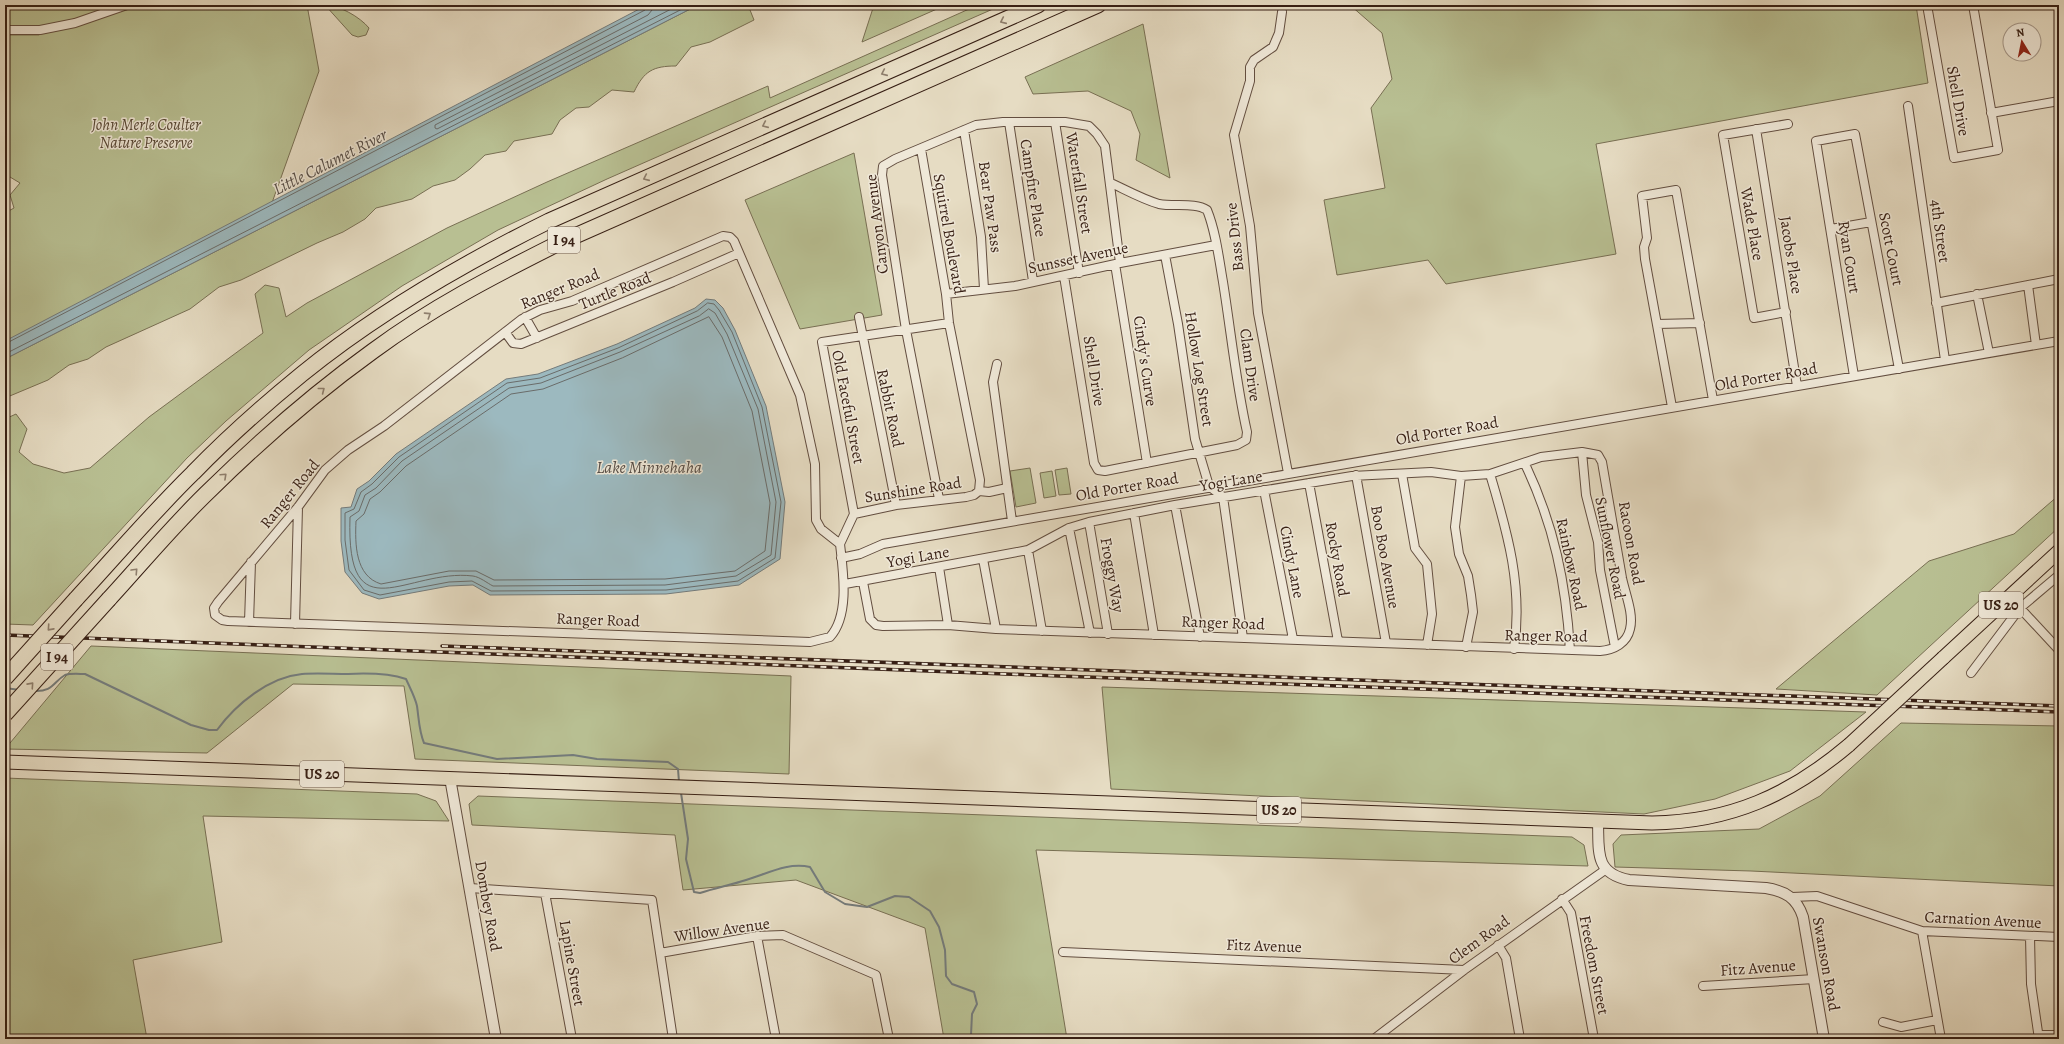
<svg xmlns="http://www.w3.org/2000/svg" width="2064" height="1044" viewBox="0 0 2064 1044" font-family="Alegreya,serif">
  <rect width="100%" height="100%" fill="#e6dcc3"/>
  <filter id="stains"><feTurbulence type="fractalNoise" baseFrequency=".005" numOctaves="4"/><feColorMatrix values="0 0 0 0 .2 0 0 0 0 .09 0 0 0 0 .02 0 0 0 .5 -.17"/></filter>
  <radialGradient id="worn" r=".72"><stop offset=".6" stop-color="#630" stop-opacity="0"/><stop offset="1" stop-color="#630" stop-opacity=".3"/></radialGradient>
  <path fill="#b8bf92" stroke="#786f53" d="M 5,5 L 307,5 L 319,71 L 268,214 L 5,355 L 5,213 L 14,208 L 10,195 L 20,183 L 5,174 L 5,35 L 39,35 L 53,25 L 5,27 Z
    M 325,5 C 339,5 360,17 369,28 L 366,35 L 358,37 L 352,35 Z
    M 698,5 L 748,5 L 754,20 L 710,42 L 691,47 L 676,66 C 653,66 644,71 634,92 L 612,90 L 589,107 L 576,108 L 560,120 L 552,134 L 514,141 L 506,151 L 485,155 L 470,169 L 455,180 L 433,186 L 412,199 L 376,208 L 365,219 L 343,232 L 317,243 L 241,280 L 219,287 L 190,309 L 106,347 L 88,359 L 69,365 L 48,380 L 5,398 L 5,359 Z
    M 874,5 L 946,5 L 862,42 Z
    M 978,5 L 1002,5 L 607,179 L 498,230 L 402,286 L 309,350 L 226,421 L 187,458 L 33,625 L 5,624 L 5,419 L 16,414 L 27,429 L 19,452 L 33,464 L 64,473 L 90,468 L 149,417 L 263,333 L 255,294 L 265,285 L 279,288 L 286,317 L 307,303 L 447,228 L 547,182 L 768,86 L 770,98 Z
    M 1350,5 L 1916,5 L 1928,83 L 1596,144 L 1616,254 L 1446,284 L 1428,260 L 1337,275 L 1324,200 L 1385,188 L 1371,108 L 1392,79 L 1382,33 Z
    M 1143,24 L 1170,178 L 1136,160 L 1140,134 L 1131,111 L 1088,91 L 1033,94 L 1025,77 Z
    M 854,153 L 882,315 L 800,329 L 745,200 Z
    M 1030,468 L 1036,503 L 1016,507 L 1010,471 Z
    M 1067,468 L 1071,494 L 1059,495 L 1055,470 Z
    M 1052,471 L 1056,496 L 1044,498 L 1040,473 Z
    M 2059,495 L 2059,527 L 1877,695 L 1776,689 L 1929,561 L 2014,534 Z
    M 91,646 L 791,676 L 789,774 L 415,759 L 404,686 L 293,684 L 207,753 L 5,749 Z
    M 1102,687 L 1866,712 L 1790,771 L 1715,799 L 1644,814 L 1111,789 Z
    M 1901,723 L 2059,726 L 2059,886 L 1751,871 L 1615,867 L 1613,844 L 1621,835 L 1759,829 L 1820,796 Z
    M 5,778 L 417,794 L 436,801 L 449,821 L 203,816 L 222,942 L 133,960 L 147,1039 L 5,1039 Z
    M 478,796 L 1572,837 L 1584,845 L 1588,866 L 1036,850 L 1067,1039 L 944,1039 L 925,928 L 796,880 L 683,890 L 675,835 L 472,825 L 469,804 Z"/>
  <path fill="#9cb9bf" stroke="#747b7b" d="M 647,5 L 698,5 L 5,359 L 5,341 Z
    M 706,299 L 715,300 L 723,308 L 735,330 L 766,406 L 785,502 L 780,559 L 739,585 L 666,594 L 490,595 L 473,585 L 449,586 L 379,599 L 362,593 L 345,572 L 341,541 L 341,508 L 351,507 L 357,489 L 369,481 L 396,454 L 506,379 L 538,374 L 617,344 L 695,308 Z"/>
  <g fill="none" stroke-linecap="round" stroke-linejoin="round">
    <path stroke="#6a6c6a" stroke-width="1" d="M 653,5 L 652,10 L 648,15 L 435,125 L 435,128 L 437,129 L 679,5
      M 708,303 L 714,304 L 719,310 L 732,332 L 762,407 L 781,502 L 775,558 L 738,581 L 666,590 L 491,591 L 472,581 L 449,582 L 380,595 L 364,590 L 349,570 L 345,540 L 345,513 L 354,509 L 361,492 L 372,484 L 399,457 L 507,383 L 540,378 L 618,348 L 697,311 Z
      M 709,309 L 715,313 L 727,334 L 758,409 L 776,502 L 771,555 L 736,576 L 665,585 L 493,586 C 487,583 480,577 473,576 C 407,568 346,636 350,517 L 359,511 L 365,495 L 376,488 L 402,461 L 509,388 L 541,383 L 620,352 L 699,316 Z
      M 709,317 L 722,337 L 752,411 L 770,503 L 765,551 L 735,571 L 665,579 L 494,580 L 476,571 L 449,571 L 381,584 C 355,576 355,544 356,521 L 364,514 L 370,499 L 380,492 L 406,466 L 511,394 L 543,389 L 622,358 Z
      M 5,344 L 645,10 L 648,5
      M 5,354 L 690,5"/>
    <path stroke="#747b7b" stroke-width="2" d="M 5,688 L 20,690
      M 34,691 C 53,692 53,682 65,675 C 70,673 80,674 85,674 L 191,725 L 209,730 L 217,730 C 236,704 269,677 302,674 C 317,673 333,674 348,674 C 368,673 388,673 406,679 C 410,688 415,697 417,706 C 419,720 419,731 424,743 L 497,759 L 573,755 L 597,759 L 668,762 L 678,769 L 679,782
      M 681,793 L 688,839 L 686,859 L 694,892 L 700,893 C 715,888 731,885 746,880 C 767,874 787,862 810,867 L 825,892 L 845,904 L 867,907 L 895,896 L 909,897 L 930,911 L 939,927 L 945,950 L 946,976 L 952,984 L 974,992 L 977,1004 L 972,1014 L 971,1035 L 974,1039
      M 1012,1039 L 1014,1037 L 1027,1035 L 1031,1039"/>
    <g stroke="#634e40" stroke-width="10">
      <path id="minor" d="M 1927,5 L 1954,158 L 1998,150 L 1973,5
        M 1282,12 L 1279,33 L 1273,47 L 1254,60 L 1250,67 L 1250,81 L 1234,135 L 1250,226 L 1258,313 L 1288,473
        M 5,30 L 40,30 L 75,23 L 127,5
        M 1908,106 L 1945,360
        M 1991,113 L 2059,101
        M 1009,122 L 1033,281
        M 1055,122 L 1079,273
        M 1756,129 L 1797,386
        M 964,130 L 981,237 L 984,289
        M 921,149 L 946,294 L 949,323 L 980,480 L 979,491
        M 1831,229 L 1871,222
        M 723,236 L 730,237 L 734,241 L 800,395 L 815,464 L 816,520 L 821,529 L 840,544 C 843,571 850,615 830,637 L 810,642 L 228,621 L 222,620 L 215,615 L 214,608 L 218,602 L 298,507 L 325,470 L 348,450 L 384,426 L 522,319 L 540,310 L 572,301 Z
        M 1165,255 L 1178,324 L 1195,439 L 1209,486 L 1223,497 L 1243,638
        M 1115,264 L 1147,463
        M 1064,276 L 1094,463 L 1098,470 L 1105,471 L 1237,445 L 1246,440 L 1247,432 C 1236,383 1231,332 1223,282 C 1219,259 1216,232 1207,210 C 1195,202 1174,207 1159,204 C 1142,199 1126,190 1111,183
        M 2028,285 L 2036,345
        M 946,294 L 1015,286 L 1120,263 L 1216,245
        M 1977,294 L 1989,353
        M 1936,303 L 2059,279
        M 1786,312 L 1754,318 L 1723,135 L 1788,124
        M 525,317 L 537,338
        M 859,317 L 896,505
        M 1657,324 L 1700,323
        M 505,332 L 513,343 L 521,344 L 673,282 L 739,253
        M 997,364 L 993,382 L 1012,521
        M 1854,376 L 1816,141 L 1855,134 L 1899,369
        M 1672,407 L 1645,259 L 1644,247 L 1647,238 L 1642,196 L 1676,190 L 1713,400
        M 1582,452 L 1586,495 L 1598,542 L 1600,570 L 1615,647
        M 1525,464 C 1554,525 1566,583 1570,650
        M 1402,474 L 1415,548 L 1427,564 L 1432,614 L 1427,645
        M 1490,474 C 1508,534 1523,587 1514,649
        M 1356,475 L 1386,643
        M 1461,476 L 1455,527 L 1459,554 L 1468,576 L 1471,595 L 1473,612 L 1466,647
        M 1309,483 L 1338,641
        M 1264,490 L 1293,639
        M 939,499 L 906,330 L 882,175 L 883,166 L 895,159 L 976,125 L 1003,122 L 1065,122 L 1089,126 L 1097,134 L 1105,146 L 1120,263
        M 1175,505 L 1200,637
        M 1134,513 L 1154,635
        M 854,514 L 822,342 L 949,323
        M 854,514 L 896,505 L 966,497 L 974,495 L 979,491 L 989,492 L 1007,488
        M 1089,522 L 1108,634
        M 1069,528 L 1090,633
        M 840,544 L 854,514
        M 1028,550 L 1042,631
        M 841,558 L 860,554 L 883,544 L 2059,341
        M 983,559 L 996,629
        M 939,567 L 948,625
        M 845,584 L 1028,550 L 1069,528 L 1089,522 L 1175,505 L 1352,476 L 1431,472 L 1461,476 L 1490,474 L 1541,457 L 1582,452 L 1598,455 L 1602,462 C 1609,501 1615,539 1622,578 C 1625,593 1634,614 1630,629 C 1627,643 1614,650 1600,651 L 996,629 L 948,625 L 883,626 L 876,625 L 870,619 L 863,582
        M 2020,608 L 2059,650
        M 249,622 L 251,562
        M 295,624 L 298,507
        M 1971,673 L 2020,608 L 2059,575
        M 470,888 L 652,900 L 673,1039
        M 545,893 L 572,1039
        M 1792,897 L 1817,896 L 1922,931 L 2059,937
        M 1562,899 L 1571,913 L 1594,1039
        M 1922,931 L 1941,1039
        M 757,936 L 776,1039
        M 2030,936 L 2031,984 L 2039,1039
        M 1498,945 L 1506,958 L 1520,1039
        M 1063,952 L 1464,970
        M 660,953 L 757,936 L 783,935 L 876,975 L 889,1039
        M 1703,986 L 1814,979
        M 1883,1022 L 1901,1027 L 1937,1020
        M 2039,1035 L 2059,1035
        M 1374,1039 L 1464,970 L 1605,870"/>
    </g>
    <g stroke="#634e40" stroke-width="12">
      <path id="tertiary" d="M 450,778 L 496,1039
        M 1598,822 C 1599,851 1594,873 1629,880 L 1766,888 C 1785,891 1797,898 1803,917 L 1824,1039"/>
    </g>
    <g stroke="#371f14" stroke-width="15">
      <path id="primary" d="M 1943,658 L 2059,551
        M 5,762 L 1652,823 C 1730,822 1790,795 1849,745"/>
    </g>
    <g stroke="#371f14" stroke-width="17">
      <path id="motorway" d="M 76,599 C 115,557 152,513 193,473 C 227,438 264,405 302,374 C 377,313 462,264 549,221 L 1038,5
        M 109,599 C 143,562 175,523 212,488 C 262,439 316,392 373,351 C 431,308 495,275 559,243 L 1098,5"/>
    </g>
    <use href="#minor" stroke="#efe8d8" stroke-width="8"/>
    <use href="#tertiary" stroke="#efe8d8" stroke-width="10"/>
    <use href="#primary" stroke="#e6dcc3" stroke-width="13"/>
    <use href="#motorway" stroke="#e6dcc3" stroke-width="15"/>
    <g stroke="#371f14" stroke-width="3.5">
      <path id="rail" d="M 5,635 L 1059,676 L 2059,712
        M 442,646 L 2059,706"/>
    </g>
    <use href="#rail" stroke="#efe8d8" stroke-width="2" stroke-dasharray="6" stroke-linecap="butt"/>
    <g stroke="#371f14" stroke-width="15" stroke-linecap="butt">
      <path id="primary-bridge" d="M 1849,745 L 1943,658"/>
    </g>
    <g stroke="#371f14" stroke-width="17" stroke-linecap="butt">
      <path id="motorway-bridge" d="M 5,678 L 76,599
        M 5,714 L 109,599"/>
    </g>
    <use href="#primary-bridge" stroke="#e6dcc3" stroke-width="13"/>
    <use href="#motorway-bridge" stroke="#e6dcc3" stroke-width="15"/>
  </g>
  <defs><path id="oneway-chevron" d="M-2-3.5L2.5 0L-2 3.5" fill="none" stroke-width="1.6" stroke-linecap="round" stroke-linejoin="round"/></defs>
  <g stroke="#8e7e6c">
    <use href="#oneway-chevron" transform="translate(1003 21) rotate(156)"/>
    <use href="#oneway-chevron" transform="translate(884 73) rotate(156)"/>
    <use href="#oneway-chevron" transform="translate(765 125) rotate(156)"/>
    <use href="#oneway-chevron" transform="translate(646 178) rotate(156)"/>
    <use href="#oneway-chevron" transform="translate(428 315) rotate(-33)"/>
    <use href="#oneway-chevron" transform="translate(322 390) rotate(-38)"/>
    <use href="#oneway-chevron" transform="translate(224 476) rotate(-43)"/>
    <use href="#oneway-chevron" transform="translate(135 571) rotate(-47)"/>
    <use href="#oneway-chevron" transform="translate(50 628) rotate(132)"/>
    <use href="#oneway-chevron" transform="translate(31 685) rotate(-48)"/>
  </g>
  <g text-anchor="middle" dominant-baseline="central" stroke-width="3" stroke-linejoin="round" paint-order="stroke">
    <g fill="#efe8d8" stroke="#6e5b4f" stroke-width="1">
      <rect x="548" y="227" width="32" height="26" rx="3"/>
      <rect x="1979" y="592" width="44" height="26" rx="3"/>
      <rect x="41" y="644" width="32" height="26" rx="3"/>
      <rect x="300" y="761" width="44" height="26" rx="3"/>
      <rect x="1257" y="797" width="44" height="26" rx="3"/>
    </g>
    <g font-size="15" font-weight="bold" fill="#371f14">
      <text x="564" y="240">I 94</text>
      <text x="2001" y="605">US 20</text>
      <text x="57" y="657">I 94</text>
      <text x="322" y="774">US 20</text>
      <text x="1279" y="810">US 20</text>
    </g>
    <g font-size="16" fill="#371f14" stroke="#efe8d8">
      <text transform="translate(1958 101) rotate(80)">Shell Drive</text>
      <text transform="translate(1079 183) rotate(81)">Waterfall Street</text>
      <text transform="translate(1033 188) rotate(81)">Campfire Place</text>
      <text transform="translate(990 207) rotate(82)">Bear Paw Pass</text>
      <text transform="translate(877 224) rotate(-97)">Canyon Avenue</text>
      <text transform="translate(1752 224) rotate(80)">Wade Place</text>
      <text transform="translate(1940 231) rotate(82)">4th Street</text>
      <text transform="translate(949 234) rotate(80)">Squirrel Boulevard</text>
      <text transform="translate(1235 237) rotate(-96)">Bass Drive</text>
      <text transform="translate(1891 249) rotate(79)">Scott Court</text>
      <text transform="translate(1791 255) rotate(81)">Jacobs Place</text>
      <text transform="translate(1849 257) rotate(81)">Ryan Court</text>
      <text transform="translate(1078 258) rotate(-12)">Sunsset Avenue</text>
      <text transform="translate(560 289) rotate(-22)">Ranger Road</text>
      <text transform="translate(615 291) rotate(-22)">Turtle Road</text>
      <text transform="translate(1145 361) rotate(82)">Cindy's Curve</text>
      <text transform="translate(1250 365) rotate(82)">Clam Drive</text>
      <text transform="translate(1199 369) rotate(81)">Hollow Log Street</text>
      <text transform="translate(1094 371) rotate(81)">Shell Drive</text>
      <text transform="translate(1766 377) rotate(-10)">Old Porter Road</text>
      <text transform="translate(848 407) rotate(79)">Old Faceful Street</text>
      <text transform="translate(890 408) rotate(78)">Rabbit Road</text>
      <text transform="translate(1447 431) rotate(-10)">Old Porter Road</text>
      <text transform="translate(1231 481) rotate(-9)">Yogi Lane</text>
      <text transform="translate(1127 487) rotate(-10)">Old Porter Road</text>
      <text transform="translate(913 490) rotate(-9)">Sunshine Road</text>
      <text transform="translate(290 494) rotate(-51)">Ranger Road</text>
      <text transform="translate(1631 543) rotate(80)">Racoon Road</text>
      <text transform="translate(1610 548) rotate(79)">Sunflower Road</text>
      <text transform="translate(918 557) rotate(-10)">Yogi Lane</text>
      <text transform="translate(1385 557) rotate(80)">Boo Boo Avenue</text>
      <text transform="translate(1337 559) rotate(80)">Rocky Road</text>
      <text transform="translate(1292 562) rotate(79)">Cindy Lane</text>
      <text transform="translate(1571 564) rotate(78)">Rainbow Road</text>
      <text transform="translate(1112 575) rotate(80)">Froggy Way</text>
      <text transform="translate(598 620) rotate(2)">Ranger Road</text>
      <text transform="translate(1223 623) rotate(2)">Ranger Road</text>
      <text transform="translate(1546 636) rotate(1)">Ranger Road</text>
      <text transform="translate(488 906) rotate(80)">Dombey Road</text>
      <text transform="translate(1983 920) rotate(3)">Carnation Avenue</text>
      <text transform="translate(722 930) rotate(-8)">Willow Avenue</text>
      <text transform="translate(1479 940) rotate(-36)">Clem Road</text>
      <text transform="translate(1264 946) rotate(2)">Fitz Avenue</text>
      <text transform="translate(572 963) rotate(80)">Lapine Street</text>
      <text transform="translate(1826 964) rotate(80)">Swanson Road</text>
      <text transform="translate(1594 965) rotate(79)">Freedom Street</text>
      <text transform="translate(1758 968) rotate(-4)">Fitz Avenue</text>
    </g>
    <g font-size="16" font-style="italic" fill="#574734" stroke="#efe8d8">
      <text x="146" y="125">John Merle Coulter<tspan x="146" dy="18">Nature Preserve</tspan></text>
    </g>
    <g font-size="17" font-style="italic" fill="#554d47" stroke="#efe8d8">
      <text transform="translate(330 162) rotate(-27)">Little Calumet River</text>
      <text x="649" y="467">Lake Minnehaha</text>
    </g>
  </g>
  <rect width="2064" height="1044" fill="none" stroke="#e6dcc3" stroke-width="20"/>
  <rect x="6" y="6" width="2052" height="1032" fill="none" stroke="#371f14" stroke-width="2"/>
  <rect x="10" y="10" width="2044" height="1024" fill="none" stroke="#371f14"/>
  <g transform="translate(2022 42) rotate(350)"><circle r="19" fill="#efe8d8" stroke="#a5988a"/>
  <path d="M0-3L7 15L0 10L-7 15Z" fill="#8f2418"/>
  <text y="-6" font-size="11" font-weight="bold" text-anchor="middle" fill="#371f14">N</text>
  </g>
  <rect width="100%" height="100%" filter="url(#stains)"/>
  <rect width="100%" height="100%" fill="url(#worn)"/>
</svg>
